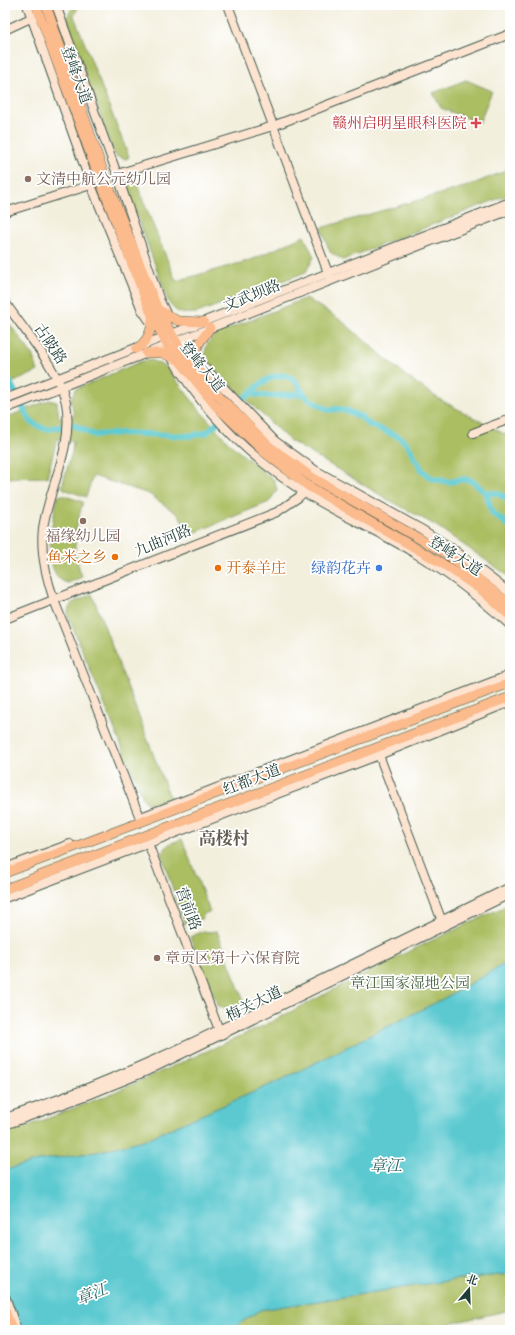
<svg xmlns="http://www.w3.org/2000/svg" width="515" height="1335" viewBox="0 0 515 1335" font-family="'Libre Bodoni','Noto Serif SC',serif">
  <rect width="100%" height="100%" fill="#fff"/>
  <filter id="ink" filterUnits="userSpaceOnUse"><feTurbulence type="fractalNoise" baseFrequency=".025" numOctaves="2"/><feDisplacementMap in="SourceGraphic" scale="8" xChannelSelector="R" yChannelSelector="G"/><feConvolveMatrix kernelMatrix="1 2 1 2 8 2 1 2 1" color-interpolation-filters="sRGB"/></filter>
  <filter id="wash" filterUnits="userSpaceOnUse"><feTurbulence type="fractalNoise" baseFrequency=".012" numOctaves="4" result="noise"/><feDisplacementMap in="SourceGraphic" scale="16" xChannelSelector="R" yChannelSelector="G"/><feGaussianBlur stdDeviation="0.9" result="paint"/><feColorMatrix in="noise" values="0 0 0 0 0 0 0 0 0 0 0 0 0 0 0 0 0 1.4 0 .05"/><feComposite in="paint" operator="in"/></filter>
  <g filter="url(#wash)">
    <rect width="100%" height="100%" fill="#f3efdd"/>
    <path fill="#abbe62" stroke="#657e4b" d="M 74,5 L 79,5 L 74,16 L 129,157 L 126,159 L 116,156 L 113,152 L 68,25 L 67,17 Z
      M 466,80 L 492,91 L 479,123 L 441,108 L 433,93 Z
      M 510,169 L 510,194 L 343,260 L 330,252 L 321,228 L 468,186 Z
      M 135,174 L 140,193 L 176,281 L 251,260 L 304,236 L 314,257 L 306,272 L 197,313 C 182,313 179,316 169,303 L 128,191 L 128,180 L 130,176 Z
      M 306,298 L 342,321 L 406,376 L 439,399 L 510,437 L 510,577 L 435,525 L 387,499 L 289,440 L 208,363 C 203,349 205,344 216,334 Z
      M 5,318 L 32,354 L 38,371 L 5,386 Z
      M 151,360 L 166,367 L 202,413 L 231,445 L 274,480 L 277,490 L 269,502 L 189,535 L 180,516 L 149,494 L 93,476 L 86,497 L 64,489 L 62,486 L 72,452 L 73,441 L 57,439 L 47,477 L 5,478 L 5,418 L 49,400 L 57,402 L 59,418 L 74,416 L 71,399 L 76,389 L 142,361 Z
      M 62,495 L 83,502 C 74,533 71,546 82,577 L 68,583 C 39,577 53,516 58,496 Z
      M 92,594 L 170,798 L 157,803 L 147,803 L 143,798 L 68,616 L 68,610 L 72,603 Z
      M 182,839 L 210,912 L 205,913 L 201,919 L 185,924 L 161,854 L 169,844 Z
      M 510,904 L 510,961 L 441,1000 L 279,1081 L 147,1139 L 97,1152 L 42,1160 L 5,1170 L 5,1135 L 108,1095 L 263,1026 L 399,956 Z
      M 204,931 L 209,932 L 217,931 L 245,1004 L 230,1009 L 218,1006 L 190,937 Z
      M 510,1274 L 510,1310 L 421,1330 L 230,1330 L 260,1310 L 459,1279 Z"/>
    <path fill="#5bc9d0" stroke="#3d8382" d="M 510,961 L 510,1274 L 459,1279 L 260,1310 L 230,1330 L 5,1330 L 5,1170 L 42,1160 L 97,1152 L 147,1139 L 279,1081 L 441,1000 Z"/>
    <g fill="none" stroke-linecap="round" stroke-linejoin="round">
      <path stroke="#5bc9d0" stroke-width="6" d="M 5,373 L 30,421 L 38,426 L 46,429 L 74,425 L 94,435 L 124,433 L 188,436 L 206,433 L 222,419
        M 250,394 L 270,396 L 303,394
        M 236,406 C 251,393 276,362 296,382 C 299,385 300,390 303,393 C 308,401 321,406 329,410 L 338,409 L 348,411 L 361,417 L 368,424 L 399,437 L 407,444 L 422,470 L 431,478 L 449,482 L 464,479 L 472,481 L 486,493 L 497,493 L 510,500
        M 486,493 L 492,513 L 510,526"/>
    </g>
  </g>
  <g filter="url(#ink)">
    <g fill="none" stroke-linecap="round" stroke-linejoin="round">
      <g stroke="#3f584d" stroke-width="10">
        <path id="secondary" d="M 27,5 L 91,185 L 142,310 L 153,326
          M 56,5 L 117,174 L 160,301 L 168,317
          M 228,5 L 330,278
          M 5,30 L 35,16
          M 117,174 L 273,126 L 510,34
          M 5,212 L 91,185
          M 5,302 C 24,331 60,371 66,403 C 74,447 49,487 43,528 C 40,553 46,577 54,600 L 140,818
          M 178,340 L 275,441 L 315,470 L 421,529 L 453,549 L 510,593
          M 170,355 C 203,411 250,458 304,492 C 338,514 376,530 411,551 C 446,571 480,598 510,625
          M 5,399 L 510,202
          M 5,409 L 510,210
          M 473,433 L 510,419
          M 5,619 L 277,512 L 299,497 L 307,488
          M 379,755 L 443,924
          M 141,817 L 510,675
          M 148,843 L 219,1030
          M 5,868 L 70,844
          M 5,898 L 379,755 L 510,702
          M 5,1118 C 109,1084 206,1037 304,988 C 373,954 441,921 510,887
          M 5,1125 L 88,1095 L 147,1071 L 510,894
          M 5,1296 L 17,1330"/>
      </g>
      <g stroke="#3f584d" stroke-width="10">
        <path id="primary" d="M 36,5 L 99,178 L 150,311 L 167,345 L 214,404 L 265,453 L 308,486 L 443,564 L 481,590 L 510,616
          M 46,5 L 104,174 L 158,310 L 181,350 L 221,398 L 269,446 L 313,478 L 448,555 L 510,604
          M 159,310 L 178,321 L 204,322
          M 136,349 C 147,342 152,331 152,318
          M 146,353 L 162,353 L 176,359
          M 194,366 L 198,345 L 210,328
          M 5,873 L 510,683
          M 5,889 L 510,697
          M 5,1310 L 12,1330"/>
      </g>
      <use href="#secondary" stroke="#fde4d1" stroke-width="8"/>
      <use href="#primary" stroke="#fbbb8d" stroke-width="9"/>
    </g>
  </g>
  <path fill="#e0444e" stroke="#fff" stroke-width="1.5" d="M474 117h4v4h4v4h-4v4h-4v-4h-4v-4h4z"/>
  <g fill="#8d6e63" stroke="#fff" stroke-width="1.5">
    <circle cx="28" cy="179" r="4"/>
    <circle cx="83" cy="521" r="4"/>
    <circle cx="157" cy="958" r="4"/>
  </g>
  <g fill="#e8710a" stroke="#fff" stroke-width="1.5">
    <circle cx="115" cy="557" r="4"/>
    <circle cx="218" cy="568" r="4"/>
  </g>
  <circle fill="#3f7fe0" stroke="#fff" stroke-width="1.5" cx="379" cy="568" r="4"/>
  <g text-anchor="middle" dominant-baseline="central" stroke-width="3.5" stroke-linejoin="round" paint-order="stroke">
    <g font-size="15" fill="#1f3d34" stroke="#fff">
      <text transform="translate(76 75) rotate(70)">登峰大道</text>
      <text transform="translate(252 296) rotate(-22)">文武坝路</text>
      <text transform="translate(50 344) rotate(56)">古陂路</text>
      <text transform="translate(202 367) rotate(51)">登峰大道</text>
      <text transform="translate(163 541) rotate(-22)">九曲河路</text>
      <text transform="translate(455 556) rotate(33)">登峰大道</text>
      <text transform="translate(252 780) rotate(-21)">红都大道</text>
      <text transform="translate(188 909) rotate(69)">营前路</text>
      <text transform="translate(254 1004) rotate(-26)">梅关大道</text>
    </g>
    <g font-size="15" fill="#be3a42" stroke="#fff" text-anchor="end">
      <text x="467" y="123">赣州启明星眼科医院</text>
    </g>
    <g font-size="15" fill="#785e54" stroke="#fff" text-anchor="start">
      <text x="36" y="179">文清中航公元幼儿园</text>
      <text x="83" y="536" text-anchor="middle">福缘幼儿园</text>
      <text x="165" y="958">章贡区第十六保育院</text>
    </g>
    <g font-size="15" fill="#c56008" stroke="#fff" text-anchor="end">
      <text x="107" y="557">鱼米之乡</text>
      <text x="226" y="568" text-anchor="start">开泰羊庄</text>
    </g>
    <g font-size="15" fill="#366cbe" stroke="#fff" text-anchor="end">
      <text x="371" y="568">绿韵花卉</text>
    </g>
    <g font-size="15" fill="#496442" stroke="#fff">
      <text x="410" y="983">章江国家湿地公园</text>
    </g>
    <g font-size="16" font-style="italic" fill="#2e605b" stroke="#fff">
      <text x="386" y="1166">章江</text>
      <text transform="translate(92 1294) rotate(-21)">章江</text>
    </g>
    <g font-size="17" font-weight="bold" fill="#625b50" stroke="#fff">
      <text x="224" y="839">高楼村</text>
    </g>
  </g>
  <rect width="515" height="1335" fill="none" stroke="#fff" stroke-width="20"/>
  <g transform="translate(469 1289) rotate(19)" stroke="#ffffff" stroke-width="3" paint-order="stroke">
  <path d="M0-3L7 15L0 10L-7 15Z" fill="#1f3d34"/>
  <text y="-6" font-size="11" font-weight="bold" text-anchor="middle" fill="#1f3d34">北</text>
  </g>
</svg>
